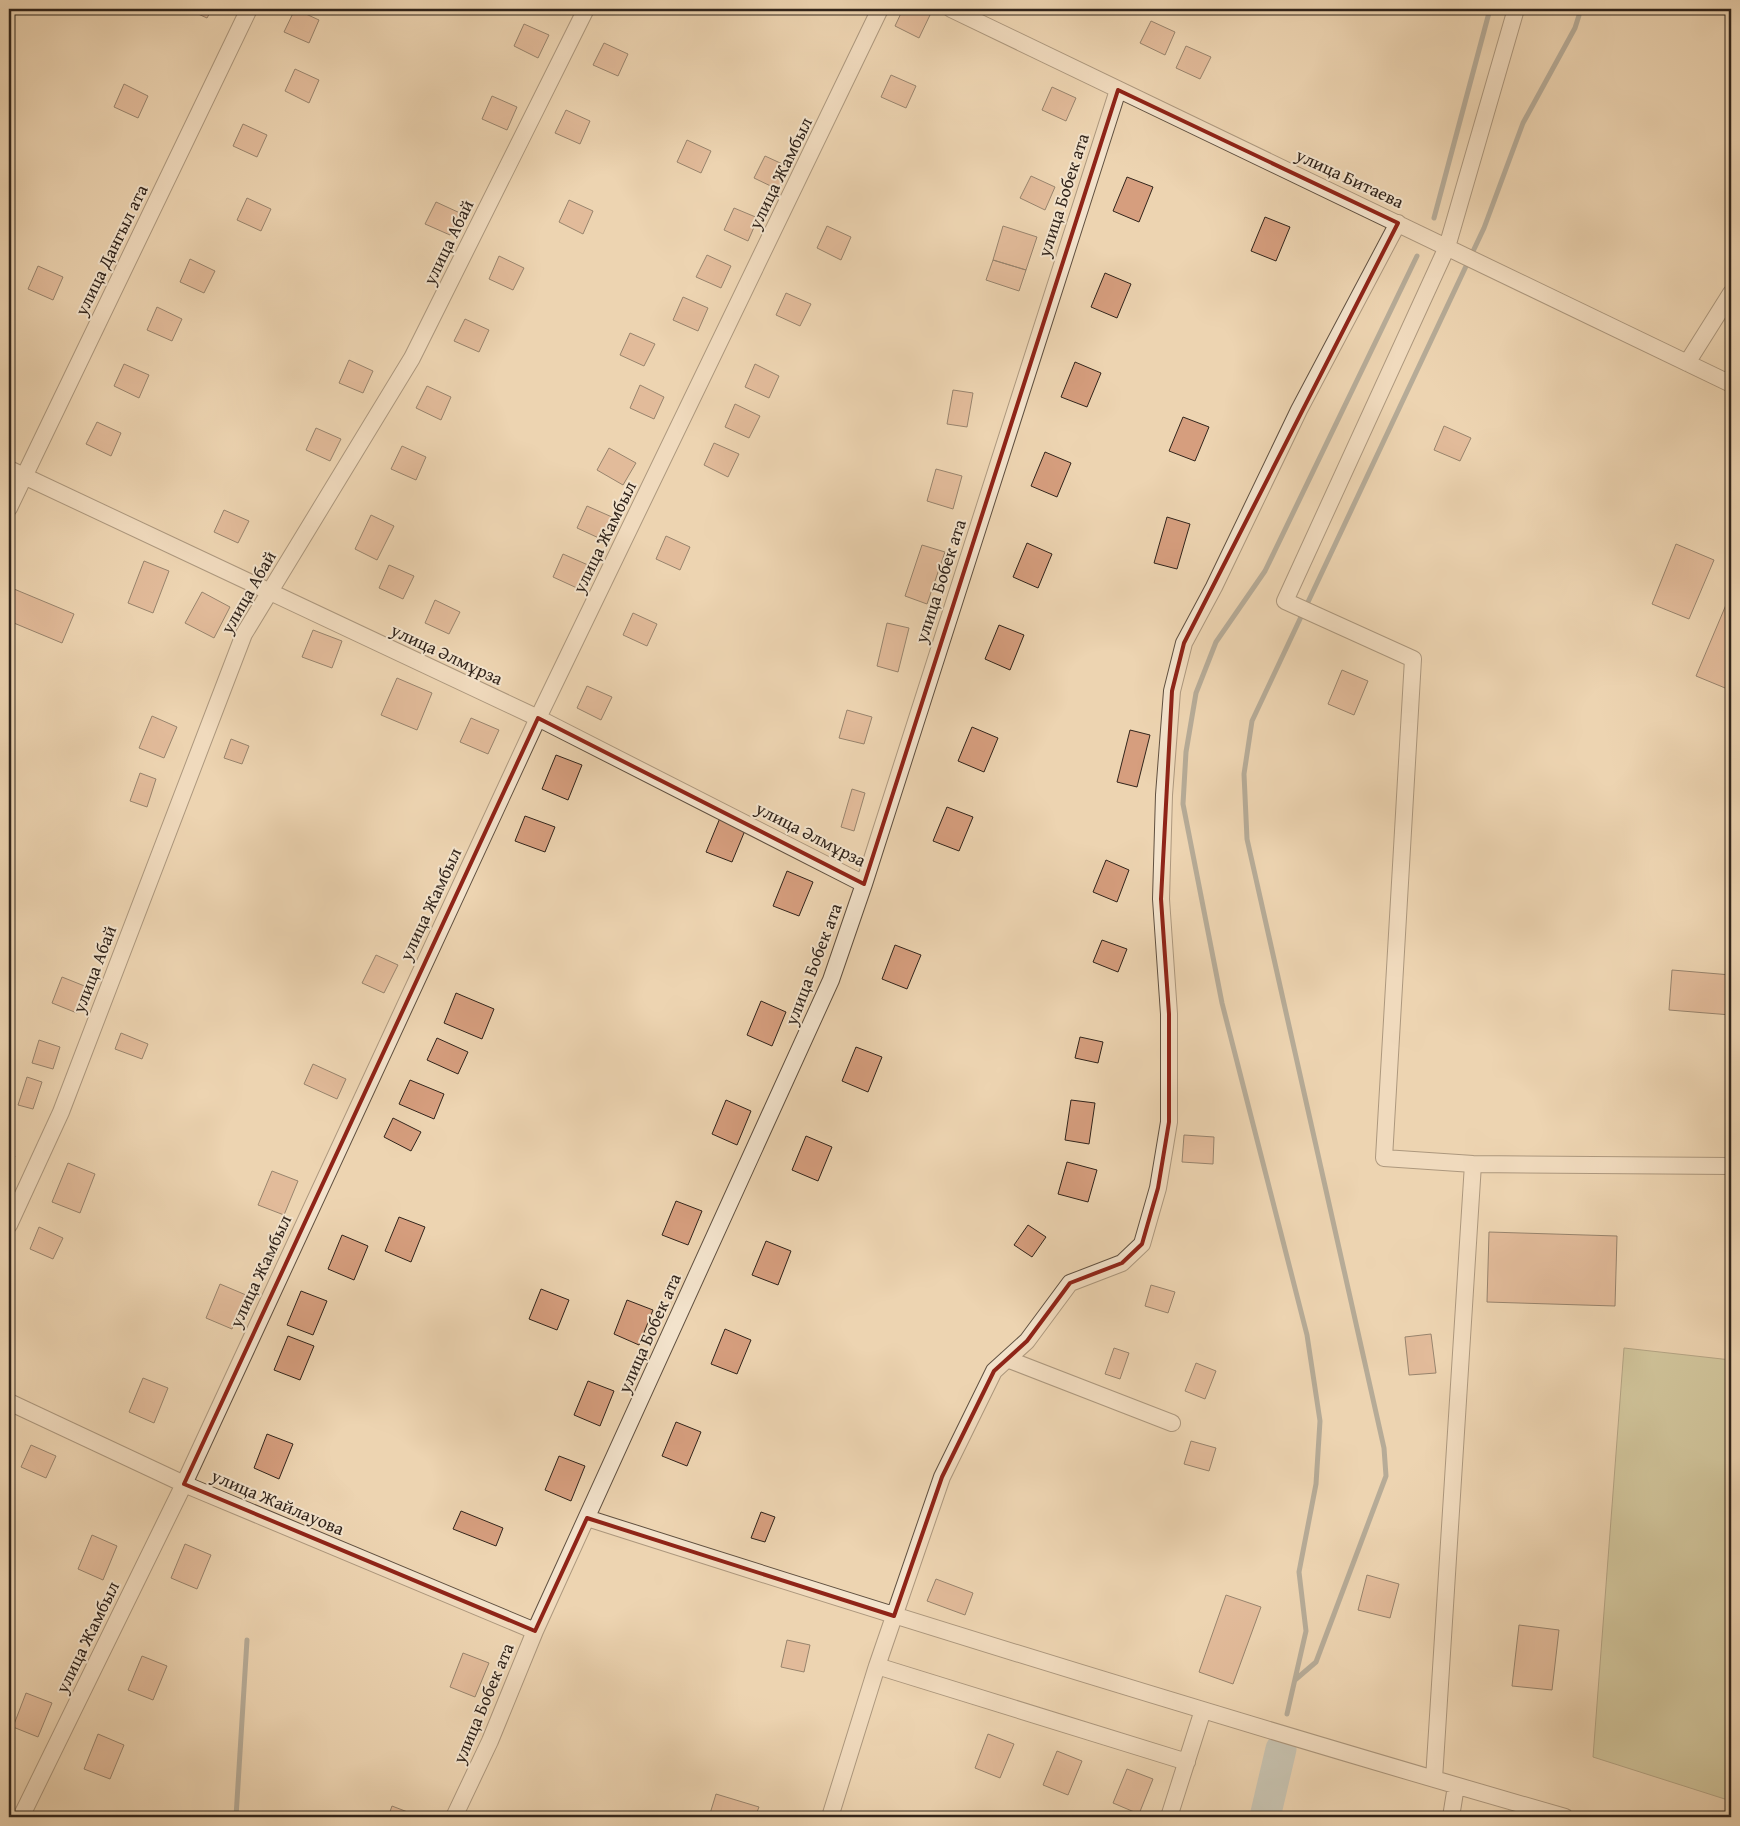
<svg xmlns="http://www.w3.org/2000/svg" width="1740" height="1826" viewBox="0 0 1740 1826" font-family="'Gentium Book Plus',serif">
  <rect width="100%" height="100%" fill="#edd4b1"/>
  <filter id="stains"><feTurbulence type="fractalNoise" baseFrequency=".004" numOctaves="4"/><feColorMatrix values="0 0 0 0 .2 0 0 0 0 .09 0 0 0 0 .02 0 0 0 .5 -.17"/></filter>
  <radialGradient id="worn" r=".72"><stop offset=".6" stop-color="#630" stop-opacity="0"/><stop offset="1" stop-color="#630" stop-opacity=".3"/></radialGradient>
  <path fill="#b6bd8d" stroke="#747054" d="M 1624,1348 L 1731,1360 L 1731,1801 L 1593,1757 Z"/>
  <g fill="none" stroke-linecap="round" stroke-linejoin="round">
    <path stroke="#747b79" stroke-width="5" d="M 1434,218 L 1490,9
      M 1295,1680 L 1316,1662 L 1386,1476 L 1384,1448 L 1247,839 L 1244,774 L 1252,721 L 1484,228 L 1523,123 L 1575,28 L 1581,9
      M 1287,1714 L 1306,1631 L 1299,1572 L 1316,1484 L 1320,1421 L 1307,1335 L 1222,1003 L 1183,804 L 1186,752 L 1196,693 L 1216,642 L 1265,571 L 1417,256
      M 236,1817 L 247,1640"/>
    <path stroke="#a0b5b8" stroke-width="31" d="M 1265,1817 L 1281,1749"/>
  </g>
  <path fill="#d69e7e" stroke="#31241b" d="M 187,9 L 212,9 L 207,18 Z
    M 295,9 L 319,20 L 309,43 L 284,32 Z
    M 903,9 L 916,9 L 930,15 L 919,38 L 895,26 Z
    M 1151,21 L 1175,32 L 1165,55 L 1140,43 Z
    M 524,24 L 549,35 L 538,58 L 514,46 Z
    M 604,43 L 628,54 L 618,76 L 593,65 Z
    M 1186,46 L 1211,57 L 1200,79 L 1176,68 Z
    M 295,69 L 319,80 L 309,103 L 285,91 Z
    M 891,75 L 916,86 L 906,108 L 881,97 Z
    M 124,84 L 148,96 L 138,118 L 114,107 Z
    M 1052,87 L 1076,98 L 1066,121 L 1042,110 Z
    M 492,96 L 517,107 L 507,130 L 482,119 Z
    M 566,110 L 590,121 L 580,144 L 555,133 Z
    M 243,124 L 267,135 L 257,157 L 233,146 Z
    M 687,140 L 711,151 L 701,173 L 677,162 Z
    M 765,156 L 789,167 L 779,190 L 754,178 Z
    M 1031,176 L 1055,187 L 1045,210 L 1020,198 Z
    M 1127,177 L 1153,187 L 1139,222 L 1113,211 Z
    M 247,198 L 271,209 L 261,231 L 237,220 Z
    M 569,200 L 593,211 L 583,234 L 559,222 Z
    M 436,202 L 460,213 L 450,235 L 425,224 Z
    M 734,208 L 758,218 L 748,241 L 724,230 Z
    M 1265,217 L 1290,227 L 1276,261 L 1251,251 Z
    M 827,226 L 851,237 L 841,260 L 817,248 Z
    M 1003,226 L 1037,237 L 1026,270 L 993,260 Z
    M 707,255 L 731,266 L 721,288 L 696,277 Z
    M 499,256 L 524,268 L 513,290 L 489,279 Z
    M 190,259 L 215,271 L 204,293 L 180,282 Z
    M 993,260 L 1026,270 L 1019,291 L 986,280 Z
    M 38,266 L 63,277 L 53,300 L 28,289 Z
    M 1105,273 L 1131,284 L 1117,318 L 1091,307 Z
    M 786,293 L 811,304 L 800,326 L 776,315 Z
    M 683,297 L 708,308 L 698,331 L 673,320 Z
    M 157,307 L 182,319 L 172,341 L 147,330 Z
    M 465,319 L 489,330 L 479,352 L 454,341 Z
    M 630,333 L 655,344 L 644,366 L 620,355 Z
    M 349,360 L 373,371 L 363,393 L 339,383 Z
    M 1075,362 L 1101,373 L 1087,407 L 1061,397 Z
    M 124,364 L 149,375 L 139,398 L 114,386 Z
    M 755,364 L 779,376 L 769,398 L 745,387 Z
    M 640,385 L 664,397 L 654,419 L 630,408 Z
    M 427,386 L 451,397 L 441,420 L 416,408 Z
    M 953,390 L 973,393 L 967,427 L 947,424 Z
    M 735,404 L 760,416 L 749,438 L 725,427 Z
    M 1183,417 L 1209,427 L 1195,461 L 1169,451 Z
    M 97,422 L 121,433 L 111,456 L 86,444 Z
    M 1444,426 L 1471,438 L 1460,461 L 1434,450 Z
    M 316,428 L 341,439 L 330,461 L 306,450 Z
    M 714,443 L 739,454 L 728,477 L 704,465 Z
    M 402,446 L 426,457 L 416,480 L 391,469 Z
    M 609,448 L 636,463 L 623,485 L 597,470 Z
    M 1045,452 L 1071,463 L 1057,497 L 1031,486 Z
    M 936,469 L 962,476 L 953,509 L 927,501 Z
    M 587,506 L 612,517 L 601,539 L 577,528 Z
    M 224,510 L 249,521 L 238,543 L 214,532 Z
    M 371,515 L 394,526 L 377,560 L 355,549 Z
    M 1167,517 L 1190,524 L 1177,569 L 1154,563 Z
    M 666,536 L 690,547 L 680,570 L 656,559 Z
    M 1027,543 L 1052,554 L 1038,588 L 1013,577 Z
    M 1676,544 L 1714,560 L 1689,619 L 1652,604 Z
    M 922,545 L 945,552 L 927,604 L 905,596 Z
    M 563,554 L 588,565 L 577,588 L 553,577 Z
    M 144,561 L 169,571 L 153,613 L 128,603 Z
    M 389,565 L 414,576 L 403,599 L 379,588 Z
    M 14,589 L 74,614 L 62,643 L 9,621 L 9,602 Z
    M 202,592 L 230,607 L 214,638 L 185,623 Z
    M 1731,593 L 1731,688 L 1730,690 L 1696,676 Z
    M 435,600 L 460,612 L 449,634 L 425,623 Z
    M 633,613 L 657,624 L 647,646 L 623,635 Z
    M 887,623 L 909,628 L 898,672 L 877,666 Z
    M 999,625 L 1024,635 L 1010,670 L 985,659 Z
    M 313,630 L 342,641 L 332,668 L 302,657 Z
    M 1342,670 L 1368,681 L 1354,715 L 1328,704 Z
    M 397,678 L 432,693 L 417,730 L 381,715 Z
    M 587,686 L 612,697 L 601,720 L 577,708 Z
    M 847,710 L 872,717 L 864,744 L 839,738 Z
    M 152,716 L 177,727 L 164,758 L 139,748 Z
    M 471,718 L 499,730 L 488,754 L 460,742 Z
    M 972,727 L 998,738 L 984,772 L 958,761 Z
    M 1130,730 L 1150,735 L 1137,787 L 1117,782 Z
    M 231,739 L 249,746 L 242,764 L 224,758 Z
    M 556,755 L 582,765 L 568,800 L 542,789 Z
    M 140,773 L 156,779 L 147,807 L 130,801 Z
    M 852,789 L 865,793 L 854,831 L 841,827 Z
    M 947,807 L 973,817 L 959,851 L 933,841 Z
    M 525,816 L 555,827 L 545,852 L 515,841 Z
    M 720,818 L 746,828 L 732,862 L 706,852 Z
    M 1106,860 L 1129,870 L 1117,902 L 1093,892 Z
    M 787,871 L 813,882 L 799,916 L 773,906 Z
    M 1102,940 L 1127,949 L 1118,972 L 1093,962 Z
    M 895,945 L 921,955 L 907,989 L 882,979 Z
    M 376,955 L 398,965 L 384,993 L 362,983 Z
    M 1672,970 L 1731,975 L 1731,1015 L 1669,1010 Z
    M 62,977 L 87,987 L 77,1013 L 52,1003 Z
    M 456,993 L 494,1009 L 482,1039 L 444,1023 Z
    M 761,1001 L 786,1012 L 772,1046 L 747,1035 Z
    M 121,1033 L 148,1044 L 142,1059 L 115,1049 Z
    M 1080,1037 L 1103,1042 L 1098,1063 L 1075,1058 Z
    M 437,1038 L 468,1052 L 458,1074 L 427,1060 Z
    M 39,1040 L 60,1047 L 53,1069 L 32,1063 Z
    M 856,1047 L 882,1057 L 868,1092 L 842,1081 Z
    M 313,1064 L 346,1079 L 337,1099 L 304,1084 Z
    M 27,1077 L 42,1082 L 33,1109 L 18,1105 Z
    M 410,1080 L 444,1094 L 434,1119 L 399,1104 Z
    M 726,1100 L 751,1111 L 737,1145 L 712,1134 Z
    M 1071,1100 L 1095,1103 L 1089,1144 L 1065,1140 Z
    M 393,1118 L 421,1132 L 411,1151 L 384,1137 Z
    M 1184,1135 L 1214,1137 L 1213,1164 L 1182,1162 Z
    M 806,1136 L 832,1147 L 818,1181 L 792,1170 Z
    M 9,1153 L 15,1156 L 9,1167 Z
    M 1067,1162 L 1097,1170 L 1088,1202 L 1058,1194 Z
    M 68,1163 L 95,1174 L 80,1213 L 52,1202 Z
    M 272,1171 L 298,1181 L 284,1215 L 258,1205 Z
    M 676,1201 L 702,1211 L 688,1245 L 662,1235 Z
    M 399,1217 L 425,1227 L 411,1262 L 385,1251 Z
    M 1028,1225 L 1046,1237 L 1032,1257 L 1014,1245 Z
    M 39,1227 L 63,1238 L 53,1259 L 30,1249 Z
    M 1489,1232 L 1617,1236 L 1615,1306 L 1487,1302 Z
    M 342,1235 L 368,1246 L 354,1280 L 328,1269 Z
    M 766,1241 L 791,1251 L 778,1285 L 752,1275 Z
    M 220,1284 L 246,1295 L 232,1329 L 206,1318 Z
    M 1151,1285 L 1175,1292 L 1168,1313 L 1145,1306 Z
    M 541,1289 L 569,1300 L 557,1330 L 529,1319 Z
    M 301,1291 L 327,1301 L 313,1335 L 287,1325 Z
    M 627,1300 L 653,1310 L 639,1345 L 614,1334 Z
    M 725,1329 L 751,1340 L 737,1374 L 711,1364 Z
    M 1431,1334 L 1436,1373 L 1409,1375 L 1405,1337 Z
    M 288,1336 L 314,1346 L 300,1380 L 274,1370 Z
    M 1114,1348 L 1129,1353 L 1120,1379 L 1105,1374 Z
    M 1196,1363 L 1216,1371 L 1205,1399 L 1185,1391 Z
    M 143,1378 L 168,1388 L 154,1423 L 129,1412 Z
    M 588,1381 L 614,1391 L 600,1426 L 574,1415 Z
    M 676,1422 L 701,1432 L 687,1466 L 662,1456 Z
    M 267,1434 L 293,1444 L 279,1479 L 254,1468 Z
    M 1191,1441 L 1216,1448 L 1209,1471 L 1184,1464 Z
    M 31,1445 L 56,1456 L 46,1478 L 21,1467 Z
    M 559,1456 L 585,1466 L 571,1501 L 545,1490 Z
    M 461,1511 L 503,1528 L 496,1546 L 453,1529 Z
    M 761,1512 L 775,1517 L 765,1542 L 751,1538 Z
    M 92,1535 L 117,1546 L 103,1580 L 78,1569 Z
    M 185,1544 L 211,1555 L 197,1589 L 171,1578 Z
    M 1367,1575 L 1399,1584 L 1390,1618 L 1358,1610 Z
    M 936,1579 L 973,1593 L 965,1615 L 927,1601 Z
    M 1226,1595 L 1261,1607 L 1233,1684 L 1199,1672 Z
    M 1519,1625 L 1559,1630 L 1552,1690 L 1512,1686 Z
    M 787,1640 L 810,1645 L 804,1672 L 781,1667 Z
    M 463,1653 L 489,1663 L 475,1697 L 450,1687 Z
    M 142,1656 L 167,1666 L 153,1700 L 128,1690 Z
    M 26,1693 L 52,1703 L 38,1737 L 13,1727 Z
    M 98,1734 L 124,1745 L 110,1779 L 84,1769 Z
    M 988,1734 L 1014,1744 L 1000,1778 L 975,1768 Z
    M 1057,1751 L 1082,1761 L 1068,1795 L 1043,1785 Z
    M 1127,1769 L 1153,1779 L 1139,1814 L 1113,1803 Z
    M 716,1794 L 759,1807 L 755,1817 L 709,1817 Z
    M 392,1806 L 418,1816 L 417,1817 L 388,1817 Z"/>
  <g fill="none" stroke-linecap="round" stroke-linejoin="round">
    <g stroke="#605040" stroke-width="18">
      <path id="minor" d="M 951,9 L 1731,384
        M 1516,9 L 1447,247 L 1285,601 L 1413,659 L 1384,1158 L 1473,1164 L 1731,1166
        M 1687,363 L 1731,293
        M 9,469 L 538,718 L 864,884
        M 9,508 L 249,9
        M 9,1225 L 61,1112 L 244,634 L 412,358 L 586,9
        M 1007,1359 L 1172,1423
        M 9,1402 L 184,1484 L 535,1631
        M 587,1518 C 912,1622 1238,1723 1565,1817
        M 877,1666 L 1187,1762
        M 1434,1779 L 1473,1164
        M 21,1817 L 184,1484 L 538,718 L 880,9
        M 454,1817 L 490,1741 L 535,1631 L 831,980 L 864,884 L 1118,90
        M 830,1817 L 877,1666 L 942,1477 L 994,1371 L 1027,1341 L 1070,1283 L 1122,1263 L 1142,1244 L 1158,1188 L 1169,1122 L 1169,1014 L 1161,899 L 1164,795 L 1172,691 L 1184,643 L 1214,587 L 1299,410 L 1398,223
        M 1169,1817 L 1203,1710
        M 1451,1817 L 1456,1786"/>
    </g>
    <use href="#minor" stroke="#f3e3cc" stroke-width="16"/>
  </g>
  <path d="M0 0H1740V1826H0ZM 1118,90 L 1398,223 L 1184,643 L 1172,691 L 1161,899 L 1169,1014 L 1169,1122 L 1158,1188 L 1142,1244 L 1122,1263 L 1070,1283 L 1027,1341 L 994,1371 L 942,1477 L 894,1616 L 587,1518 L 535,1631 L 184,1484 L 538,718 L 864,884 Z" fill="#edd4b1" fill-opacity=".55" fill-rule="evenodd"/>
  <path fill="none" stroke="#8f2418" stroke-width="4" stroke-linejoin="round" d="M 1118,90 L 1398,223 L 1184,643 L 1172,691 L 1161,899 L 1169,1014 L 1169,1122 L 1158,1188 L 1142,1244 L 1122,1263 L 1070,1283 L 1027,1341 L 994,1371 L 942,1477 L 894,1616 L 587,1518 L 535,1631 L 184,1484 L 538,718 L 864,884 Z"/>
  <g text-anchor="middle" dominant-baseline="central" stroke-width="4" stroke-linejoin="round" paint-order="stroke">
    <g font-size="18" fill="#31241b" stroke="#f3e3cc">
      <text transform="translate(780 173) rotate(-64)">улица Жамбыл</text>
      <text transform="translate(1350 178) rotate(25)">улица Битаева</text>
      <text transform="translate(1063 195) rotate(-72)">улица Бобек ата</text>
      <text transform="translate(448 242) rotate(-64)">улица Абай</text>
      <text transform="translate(111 250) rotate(-64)">улица Дангыл ата</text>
      <text transform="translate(604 537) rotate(-64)">улица Жамбыл</text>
      <text transform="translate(940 581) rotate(-72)">улица Бобек ата</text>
      <text transform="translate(248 592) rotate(-60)">улица Абай</text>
      <text transform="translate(447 654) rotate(25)">улица Әлмұрза</text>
      <text transform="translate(811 834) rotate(27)">улица Әлмұрза</text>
      <text transform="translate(430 904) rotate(-65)">улица Жамбыл</text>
      <text transform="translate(813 964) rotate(-69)">улица Бобек ата</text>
      <text transform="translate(94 969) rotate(-69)">улица Абай</text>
      <text transform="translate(260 1271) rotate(-65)">улица Жамбыл</text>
      <text transform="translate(649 1333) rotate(-66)">улица Бобек ата</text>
      <text transform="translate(278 1502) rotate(23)">улица Жайлауова</text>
      <text transform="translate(87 1637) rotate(-64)">улица Жамбыл</text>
      <text transform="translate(483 1703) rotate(-67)">улица Бобек ата</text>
    </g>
  </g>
  <rect width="1740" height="1826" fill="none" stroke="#edd4b1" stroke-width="30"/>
  <rect x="10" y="10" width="1720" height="1806" fill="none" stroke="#31241b" stroke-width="2.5"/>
  <rect x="15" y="15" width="1710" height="1796" fill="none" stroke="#31241b"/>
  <rect width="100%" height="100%" filter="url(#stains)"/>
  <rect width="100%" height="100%" fill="url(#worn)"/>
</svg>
